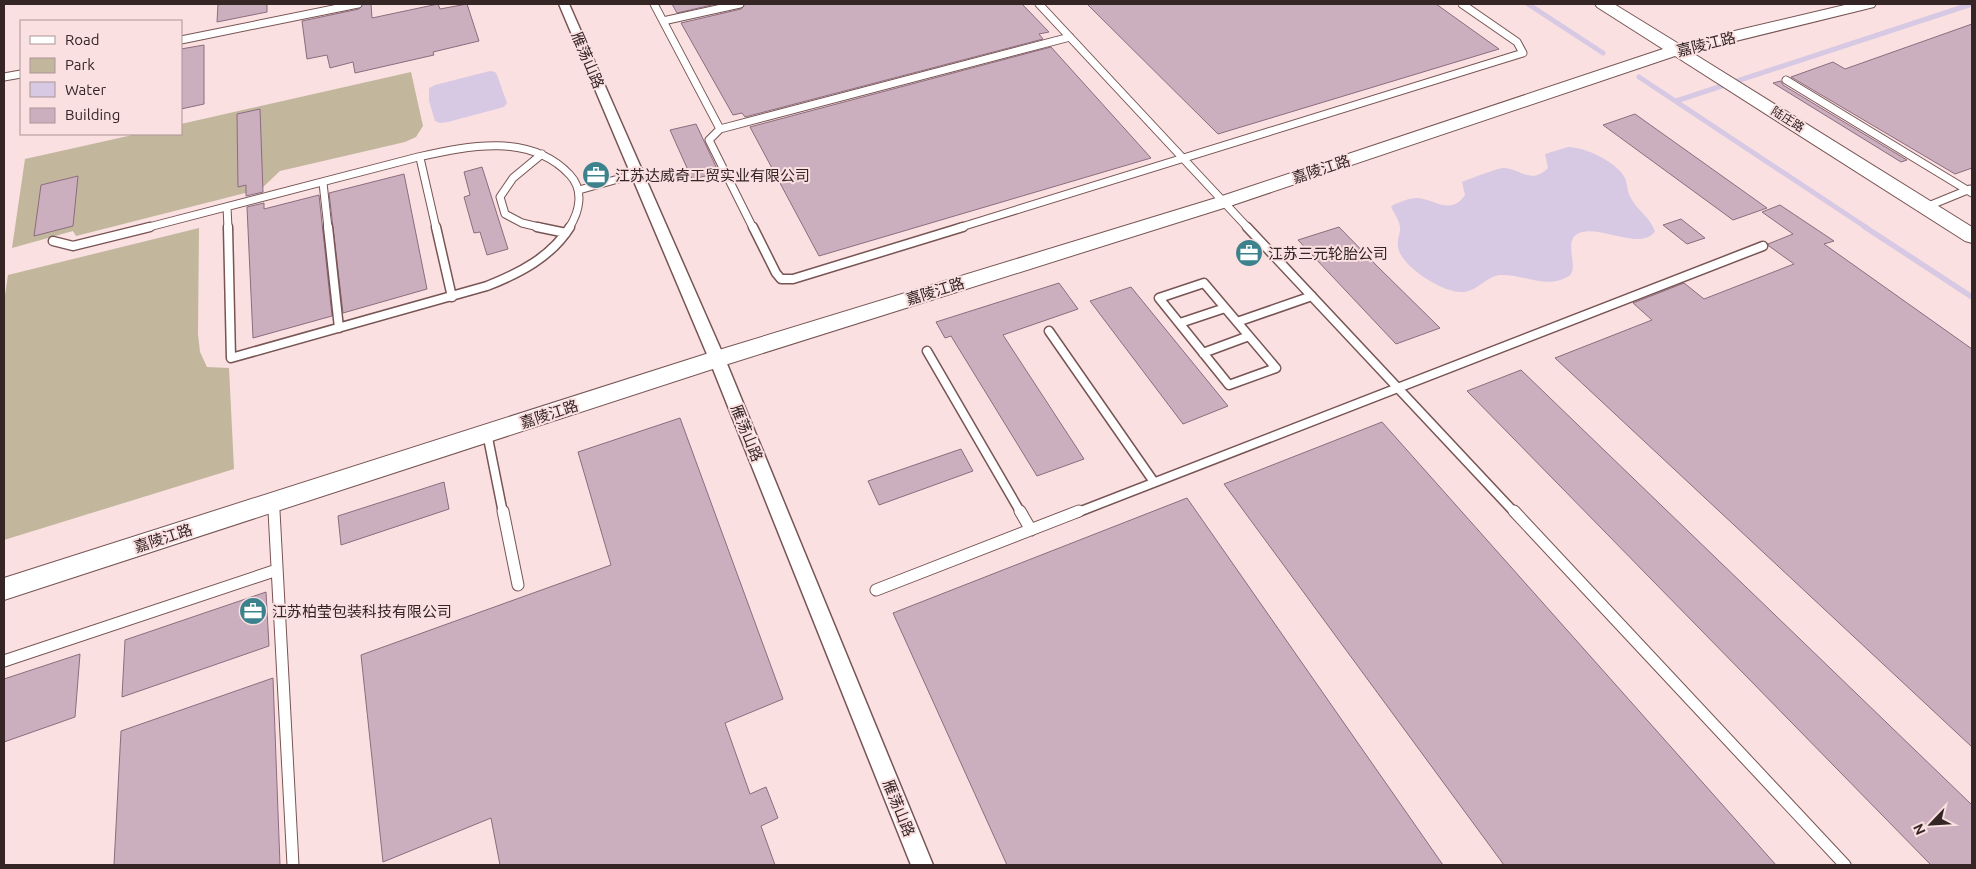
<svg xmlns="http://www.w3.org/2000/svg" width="1976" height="869" viewBox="0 0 1976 869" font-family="Ubuntu,'Noto Sans SC',sans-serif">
  <rect width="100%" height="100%" fill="#fae0e0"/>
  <path fill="#c2b69d" d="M 411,72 L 423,126 L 416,137 L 405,142 L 280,171 L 261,189 L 76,236 L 73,231 L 12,248 L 25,159 L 137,134 L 181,134 L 181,124 Z
    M 199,228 L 198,334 L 200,352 L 207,367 L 229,368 L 234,469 L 4,540 L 4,302 L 8,275 Z"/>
  <path fill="#d7c8e3" d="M 490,71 L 495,72 L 497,75 L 507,103 L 504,107 L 448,122 L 440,123 L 435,121 L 429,101 L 429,88 L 435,85 Z
    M 1568,147 C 1585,147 1617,162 1625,178 C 1628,186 1627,193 1632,200 C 1640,213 1648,215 1655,231 C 1642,252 1600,224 1579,233 C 1561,241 1582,270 1567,277 C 1546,289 1523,274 1500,275 C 1485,277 1478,291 1463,292 C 1445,294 1399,266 1398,246 C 1397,242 1399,236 1400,231 C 1401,222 1395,215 1391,207 L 1393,205 C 1400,202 1409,198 1416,198 C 1434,198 1450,217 1465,195 L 1462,182 C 1470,179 1497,168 1504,168 C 1521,169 1531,185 1548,168 L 1545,154 Z"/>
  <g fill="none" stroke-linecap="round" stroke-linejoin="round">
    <path stroke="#d7c8e3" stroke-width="5" d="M 1528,4 L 1603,53
      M 1639,77 L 1867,228
      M 1676,101 L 1972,4"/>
    <path stroke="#d7c8e3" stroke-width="5.5" d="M 1865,227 L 1972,297"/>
  </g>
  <path fill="#ccafbf" stroke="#8c6c7e" d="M 218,4 L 267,4 L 267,12 L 217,22 Z
    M 363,4 L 371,4 L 372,18 L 438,4 L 440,9 L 467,4 L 479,41 L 433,52 L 434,55 L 355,73 L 353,62 L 330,68 L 327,55 L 307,59 L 302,21 L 359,9 Z
    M 672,4 L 716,4 L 677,13 Z
    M 745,4 L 1022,4 L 1049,32 L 1039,34 L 1043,39 L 745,117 L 742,113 L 733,115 L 681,23 L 741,9 Z
    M 1087,4 L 1436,4 L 1499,49 L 1218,134 Z
    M 1972,24 L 1972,168 L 1955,174 L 1791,77 L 1833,62 L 1845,69 Z
    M 204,45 L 204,104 L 181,109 L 181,49 Z
    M 1051,47 L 1151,158 L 819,256 L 750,127 Z
    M 1781,81 L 1783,85 L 1907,160 L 1901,162 L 1773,83 Z
    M 260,109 L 263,192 L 246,196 L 246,185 L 238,187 L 237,114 Z
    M 1635,114 L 1767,208 L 1733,220 L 1603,125 Z
    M 696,124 L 719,173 L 692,179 L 670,130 Z
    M 482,167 L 508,249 L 487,255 L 480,232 L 474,233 L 464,197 L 470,195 L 464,172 Z
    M 404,174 L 427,289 L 343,313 L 329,193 Z
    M 78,176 L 73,226 L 34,236 L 41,185 Z
    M 319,195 L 332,316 L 253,338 L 247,207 L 264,203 L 264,209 Z
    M 1780,205 L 1834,241 L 1824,244 L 1972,349 L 1972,747 L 1555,358 L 1652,320 L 1633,303 L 1684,283 L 1704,299 L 1794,264 L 1769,246 L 1768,244 L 1793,234 L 1762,212 Z
    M 1681,219 L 1705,238 L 1687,244 L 1663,225 Z
    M 1339,227 L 1378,267 L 1440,328 L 1396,344 L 1298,240 Z
    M 1059,283 L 1078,309 L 1003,335 L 1084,459 L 1037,476 L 951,336 L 945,338 L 936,322 Z
    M 1131,287 L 1228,406 L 1183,424 L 1090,301 Z
    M 1521,370 L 1972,805 L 1972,865 L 1931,865 L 1467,391 Z
    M 680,418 L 783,699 L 725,723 L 750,794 L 766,787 L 778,818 L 761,826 L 775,865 L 500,865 L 491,818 L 383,862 L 361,655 L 611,565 L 578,452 Z
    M 1382,422 L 1776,865 L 1504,865 L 1224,484 Z
    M 961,449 L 973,471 L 879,505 L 868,481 Z
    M 444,482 L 449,509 L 341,545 L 338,516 Z
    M 1187,498 L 1443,865 L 1007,865 L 893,613 Z
    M 266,592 L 269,646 L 122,697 L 125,640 Z
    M 80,654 L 75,717 L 4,742 L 4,679 Z
    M 273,678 L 280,865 L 114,865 L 121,731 Z"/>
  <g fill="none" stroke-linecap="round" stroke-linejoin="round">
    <g stroke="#785454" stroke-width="9">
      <path id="lane-far2" d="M 654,4 L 720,129
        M 1039,4 L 1248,228
        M 663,21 L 740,4
        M 181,40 L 358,4
        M 4,77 L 21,74
        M 1786,80 L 1972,193
        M 542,154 L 513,178 L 500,197 L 505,214 L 522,223 L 543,228
        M 420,158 L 436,228
        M 323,183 L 328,228
        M 579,190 L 636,174
        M 227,207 L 228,228
        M 1926,207 L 1970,189
        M 145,228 L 418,157 C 468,146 530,132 570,175 C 584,190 580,211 569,228
        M 753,228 L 709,140 L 720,129 L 1070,37
        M 958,228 L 1523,53 L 1517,42 L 1462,4"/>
    </g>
    <g stroke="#785454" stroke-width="11">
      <path id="lane-far1" d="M 228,227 L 231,358 L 487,286 C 520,273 551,257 570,227
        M 328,227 L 339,328
        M 436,227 L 452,297
        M 537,227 L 566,233
        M 753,227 L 776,273 L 781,279 L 793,279 L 963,227
        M 1247,227 L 1515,513
        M 53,241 L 73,246 L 150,227
        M 1204,283 L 1276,368 L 1229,385 L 1159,298 Z
        M 1237,322 L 1312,296
        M 1180,323 L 1225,308
        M 1049,331 L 1154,482
        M 927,351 L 1021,513
        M 1203,353 L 1249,336
        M 487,433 L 503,513
        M 273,502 L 274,513
        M 1076,513 L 1763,246"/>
    </g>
    <g stroke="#785454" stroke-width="13">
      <path id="lane" d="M 274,511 L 293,865
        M 503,511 L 518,585
        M 1020,511 L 1031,530
        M 1514,511 L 1845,865
        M 876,590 L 1079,511
        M 4,661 L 277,570"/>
    </g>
    <g stroke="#785454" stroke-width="3">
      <path id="street" d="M 559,4 L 569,4 L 725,359 L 933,865 L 911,865 L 709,359 Z"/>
    </g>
    <g stroke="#785454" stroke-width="2">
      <path id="secondary" d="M 1595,4 L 1614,4 L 1679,44 L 1849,4 L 1876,4 L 1874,7 L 1691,52 L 1972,227 L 1972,243 L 1965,241 L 1675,56 L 1230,206 L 725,365 L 4,600 L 4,578 L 709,353 L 1216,198 L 1663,49 L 1597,7 Z"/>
    </g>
    <use href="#lane-far2" stroke="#fff" stroke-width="7"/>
    <use href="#lane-far1" stroke="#fff" stroke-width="8"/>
    <use href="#lane" stroke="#fff" stroke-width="11"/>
    <use href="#street" fill="#fff" fill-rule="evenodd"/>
    <use href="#secondary" fill="#fff" fill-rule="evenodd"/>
  </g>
  <defs>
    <g id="office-disc" transform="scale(1.4375)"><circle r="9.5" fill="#3c828d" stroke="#fae0e0"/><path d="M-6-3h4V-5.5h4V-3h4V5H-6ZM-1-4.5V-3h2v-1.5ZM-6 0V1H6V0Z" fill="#fff"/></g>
  </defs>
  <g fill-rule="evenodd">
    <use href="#office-disc" x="596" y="175"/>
    <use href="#office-disc" x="1249" y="253"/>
    <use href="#office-disc" x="253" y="611"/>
  </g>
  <g text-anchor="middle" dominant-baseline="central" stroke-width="4" stroke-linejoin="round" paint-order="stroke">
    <g font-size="12" fill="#352525" stroke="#fae0e0">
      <text transform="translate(1788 119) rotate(32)">陆庄路</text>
    </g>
    <g font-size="15" fill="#352525" stroke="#fae0e0">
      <text transform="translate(1706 44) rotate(-14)">嘉陵江路</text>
      <text transform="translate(588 60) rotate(67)">雁荡山路</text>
      <text transform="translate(1321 169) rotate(-18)">嘉陵江路</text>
      <text transform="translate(935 291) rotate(-17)">嘉陵江路</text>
      <text transform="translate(549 414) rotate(-18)">嘉陵江路</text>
      <text transform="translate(747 433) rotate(68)">雁荡山路</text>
      <text transform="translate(163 538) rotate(-18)">嘉陵江路</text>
      <text transform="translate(899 808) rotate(68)">雁荡山路</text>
    </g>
    <g font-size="15" fill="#352525" stroke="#fae0e0" text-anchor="start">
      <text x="615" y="175">江苏达威奇工贸实业有限公司</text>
      <text x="1268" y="253">江苏三元轮胎公司</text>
      <text x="272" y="611">江苏柏莹包装科技有限公司</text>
    </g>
  </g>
  <rect width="1976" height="869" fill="none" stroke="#352525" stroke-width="10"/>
  <rect x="20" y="20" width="162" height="115" fill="#fae0e0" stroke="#ab9595"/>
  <rect x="30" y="36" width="25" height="8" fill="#ffffff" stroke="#ab9595"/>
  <text x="65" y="45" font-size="15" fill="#352525">Road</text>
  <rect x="30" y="58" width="25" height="15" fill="#c2b69d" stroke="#ab9595"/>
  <text x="65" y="70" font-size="15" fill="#352525">Park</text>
  <rect x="30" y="82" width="25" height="15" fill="#d7c8e3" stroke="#ab9595"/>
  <text x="65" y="95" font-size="15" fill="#352525">Water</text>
  <rect x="30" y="108" width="25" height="15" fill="#ccafbf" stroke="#ab9595"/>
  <text x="65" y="120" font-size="15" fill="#352525">Building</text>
  <g transform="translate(1931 824) rotate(245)" stroke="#fae0e0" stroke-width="4" paint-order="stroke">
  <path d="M0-4L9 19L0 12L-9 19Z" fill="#352525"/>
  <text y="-8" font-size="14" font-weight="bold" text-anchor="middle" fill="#352525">N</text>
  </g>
</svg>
